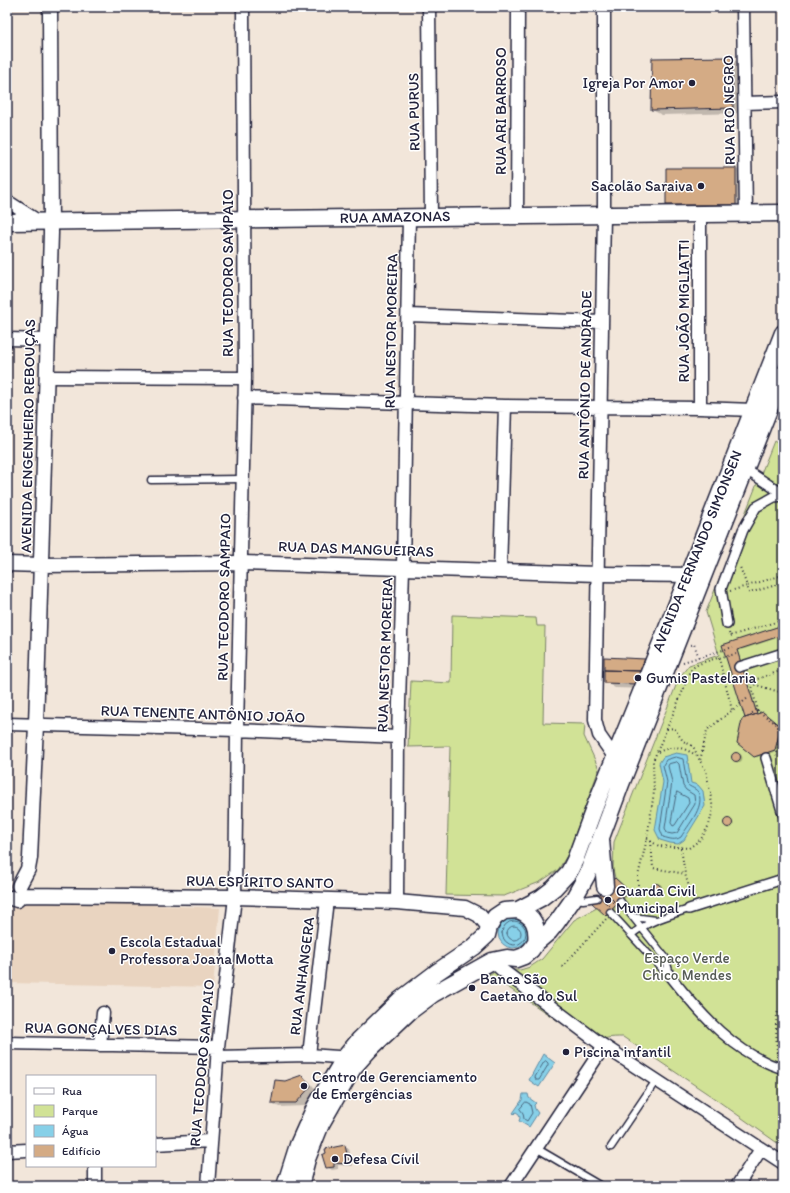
<svg xmlns="http://www.w3.org/2000/svg" width="790" height="1193" viewBox="0 0 790 1193" font-family="Itim,sans-serif">
  <rect width="100%" height="100%" fill="#f2e6da"/>
  <filter id="ink" filterUnits="userSpaceOnUse"><feTurbulence type="fractalNoise" baseFrequency=".025" numOctaves="2"/><feDisplacementMap in="SourceGraphic" scale="8" xChannelSelector="R" yChannelSelector="G"/><feConvolveMatrix kernelMatrix="1 2 1 2 8 2 1 2 1" color-interpolation-filters="sRGB"/></filter>
  <g filter="url(#ink)">
    <path fill="#e9d4c0" d="M 36,900 L 220,908 L 213,987 L 7,983 L 7,918 L 15,906 L 23,901 Z"/>
    <path fill="#d1e296" stroke="#7a8268" d="M 774,441 L 783,447 L 783,1147 L 711,1096 L 623,1037 C 611,1037 603,1037 594,1045 L 488,974 L 502,970 L 520,970 L 530,967 L 542,959 L 574,920 L 629,891 L 615,878 L 613,869 L 614,842 L 679,678 L 689,665 L 719,655 L 706,612 Z
      M 452,615 L 536,618 L 537,626 L 545,626 L 543,723 L 585,724 L 584,736 L 599,769 L 568,854 L 558,870 L 540,882 L 504,896 L 446,895 L 450,746 L 408,747 L 411,681 L 451,683 Z"/>
    <path fill="#87d0e8" stroke="#5f8aa3" d="M 676,753 L 687,755 L 691,783 L 698,785 L 703,791 L 705,806 L 684,840 L 678,844 L 670,843 L 660,840 L 655,830 L 663,782 L 659,763 L 663,757 Z
      M498 933a15 15 0 1 1 30 0a15 15 0 1 1-30 0Z
      M 543,1054 L 555,1063 L 539,1087 L 529,1080 Z
      M 523,1094 L 528,1094 L 529,1098 L 536,1103 L 534,1105 L 535,1109 L 538,1113 L 529,1127 L 519,1121 L 520,1118 L 519,1114 L 516,1112 L 514,1114 L 513,1113 L 522,1100 Z"/>
    <path fill="#0003" d="M 731,58 L 741,64 L 743,113 L 662,115 L 652,110 Z
      M 736,169 L 738,170 L 738,205 L 669,205 L 667,204 Z
      M 783,606 L 783,618 L 780,607 Z
      M 783,626 L 783,636 L 738,651 L 758,715 L 766,715 L 783,729 L 777,751 L 757,757 L 755,756 L 746,719 L 723,645 Z
      M 605,658 L 645,660 L 655,665 L 646,689 L 615,688 L 605,682 Z
      M733.5 758a4.5 4.5 0 1 1 9 0a4.5 4.5 0 1 1-9 0Z
      M724.5 824a4.5 4.5 0 1 1 9 0a4.5 4.5 0 1 1-9 0Z
      M 618,881 L 630,893 L 609,916 L 607,915 Z
      M653.5 888a4.5 4.5 0 1 1 9 0a4.5 4.5 0 1 1-9 0Z
      M 302,1076 L 309,1081 L 317,1091 L 304,1106 L 279,1107 L 272,1103 L 285,1082 Z
      M 345,1146 L 349,1149 L 353,1166 L 338,1165 L 338,1169 L 332,1170 L 327,1167 Z"/>
    <g fill="none" stroke-linecap="round" stroke-linejoin="round">
      <path stroke="#4a6880" stroke-width="1" d="M 676,757 L 683,759 L 687,784 C 690,788 697,788 699,794 C 704,808 688,825 681,837 C 675,841 670,839 663,837 L 660,829 L 667,782 L 663,765 L 666,760 Z
        M 677,762 L 679,764 L 683,786 L 686,790 L 694,795 L 695,804 L 677,833 L 672,834 L 667,833 L 665,828 L 672,782 L 668,766 L 669,764 Z
        M 677,792 L 688,798 L 689,803 L 675,825 L 673,826 L 671,823 Z
        M502 933a12 12 0 1 1 24 0a12 12 0 1 1-24 0Z
        M507 933a7 7 0 1 1 14 0a7 7 0 1 1-14 0Z
        M 546,1061 L 548,1063 L 548,1065 L 539,1080 L 536,1080 L 535,1077 L 544,1062 Z
        M 526,1102 L 530,1104 L 532,1113 L 527,1121 L 524,1119 L 523,1113 L 520,1109 Z"/>
    </g>
    <path fill="#d4ab85" stroke="#22223b" d="M 732,57 L 733,108 L 651,110 L 652,58 Z
      M 666,168 L 736,168 L 736,205 L 666,205 Z
      M 783,625 L 783,635 L 737,650 L 757,714 L 745,718 L 722,645 Z
      M 604,657 L 645,659 L 640,671 L 604,670 Z
      M 604,670 L 640,671 L 636,684 L 604,683 Z
      M 763,712 L 781,727 L 775,750 L 754,757 L 737,743 L 742,719 Z
      M731.5 757a4.5 4.5 0 1 1 9 0a4.5 4.5 0 1 1-9 0Z
      M723.5 823a4.5 4.5 0 1 1 9 0a4.5 4.5 0 1 1-9 0Z
      M 615,878 L 629,891 L 606,916 L 592,903 Z
      M651.5 888a4.5 4.5 0 1 1 9 0a4.5 4.5 0 1 1-9 0Z
      M 607,894 L 614,901 L 609,906 L 602,899 Z
      M 302,1075 L 311,1086 L 296,1103 L 271,1103 L 275,1080 L 285,1081 Z
      M 345,1145 L 349,1164 L 334,1163 L 334,1167 L 326,1168 L 322,1155 L 326,1153 L 325,1149 Z"/>
    <g fill="none" stroke-linecap="round" stroke-linejoin="round">
      <g stroke="#22223b" stroke-width="9">
        <path id="service" d="M 151,480 L 243,479
          M 574,898 L 583,900 L 597,898
          M 620,901 L 665,957 L 671,977
          M 610,912 L 665,972 L 671,977
          M 633,917 L 656,920
          M 631,935 C 648,921 668,916 689,909
          M 611,1147 L 657,1079
          M 536,1148 L 601,1186"/>
      </g>
      <g stroke="#22223b" stroke-width="12">
        <path id="pedestrian" d="M 745,469 L 783,494
          M 727,624 L 721,589 L 743,530 L 756,507 L 774,497 L 783,496
          M 739,667 L 783,653
          M 766,758 L 783,814
          M 689,909 L 783,879
          M 671,977 C 701,1015 735,1054 783,1069"/>
      </g>
      <g stroke="#22223b" stroke-width="15">
        <path id="minor" d="M 429,7 L 431,217
          M 604,7 L 604,215 L 595,720 L 599,735 L 615,758
          M 743,7 L 746,213
          M 745,103 L 783,102
          M 7,201 L 38,221
          M 700,214 L 700,408
          M 517,216 L 518,7
          M 408,315 L 602,322
          M 7,339 L 47,340
          M 46,377 L 245,378
          M 244,398 L 505,406 L 700,408 L 753,410
          M 500,571 L 505,406
          M 7,724 L 237,730 L 398,737
          M 397,902 L 398,737 L 403,568 L 409,217
          M 492,961 L 502,970 L 598,1042 L 783,1163
          M 7,1043 L 218,1047
          M 100,1045 L 103,1013
          M 309,1055 L 327,900
          M 217,1057 L 309,1055 L 352,1058
          M 155,1144 L 210,1141
          M 7,1151 L 27,1150
          M 95,1166 L 95,1186
          M 208,1186 L 218,1047 L 235,897 L 237,730 L 245,378 L 243,7
          M 511,1186 L 604,1046
          M 737,1186 L 761,1149"/>
      </g>
      <g stroke="#22223b" stroke-width="17">
        <path id="tertiary" d="M 7,564 L 41,565 L 241,563 L 598,574 L 698,575
          M 19,886 L 28,869 L 30,858 L 36,725 L 51,233 L 50,7
          M 11,898 L 17,900 L 22,895 L 235,897 L 397,902 L 465,908 L 479,915 L 489,927"/>
      </g>
      <g stroke="#22223b" stroke-width="19">
        <path id="secondary" d="M 7,222 L 783,213
          M 601,840 L 605,886
          M 518,910 C 534,916 538,926 536,943
          M 285,1186 L 298,1145 L 315,1107 L 345,1057 L 359,1040 L 400,1000 L 437,972 L 474,947 L 487,935 L 489,927 L 495,917 L 504,911 L 518,910 L 541,898 L 554,888 L 569,872 L 575,860 L 595,806 L 680,596 L 783,333
          M 300,1186 L 307,1159 L 321,1124 L 353,1068 L 370,1049 L 409,1012 L 433,994 L 492,961 L 507,958 L 516,959 L 524,956 L 531,950 L 536,943 L 549,932 L 557,922 L 574,898 L 587,875 L 621,784 L 783,374"/>
      </g>
      <path stroke="#22223b" stroke-width="2" stroke-dasharray="1 3" stroke-linecap="butt" d="M 783,575 L 747,586 L 749,593 L 783,583
        M 730,591 L 747,586 L 740,567
        M 729,633 L 730,636 L 779,621
        M 691,645 L 694,644 L 699,658
        M 719,658 L 732,710
        M 683,662 L 733,647
        M 743,681 L 783,693
        M 758,711 L 752,689 L 754,680 L 783,670
        M 752,713 L 758,711 L 782,728 L 776,756
        M 667,729 L 674,728 L 683,741 L 693,746 L 700,761 L 707,730 L 748,698
        M 658,752 C 675,745 680,746 696,755
        M 647,839 L 659,846 L 689,848 L 701,839 L 709,825 L 713,809 L 706,770 L 700,761
        M 651,841 L 653,868 L 685,874
        M 681,848 L 685,874 L 691,893
        M 638,885 L 638,876 L 647,839 L 654,792 L 653,761 L 684,688 C 686,682 687,675 691,670 C 697,661 724,657 736,654
        M 562,967 L 606,919
        M 777,1057 L 776,1022 L 778,1010"/>
      <use href="#service" stroke="#fff" stroke-width="6"/>
      <use href="#pedestrian" stroke="#fff" stroke-width="9"/>
      <use href="#minor" stroke="#fff" stroke-width="12"/>
      <use href="#tertiary" stroke="#fff" stroke-width="14"/>
      <use href="#secondary" stroke="#fff" stroke-width="16"/>
    </g>
  </g>
  <g fill="#22223b" stroke="#fff" stroke-width="1.5">
    <circle cx="692" cy="83" r="4"/>
    <circle cx="701" cy="186" r="4"/>
    <circle cx="638" cy="678" r="4"/>
    <circle cx="608" cy="900" r="4"/>
    <circle cx="112" cy="951" r="4"/>
    <circle cx="472" cy="988" r="4"/>
    <circle cx="566" cy="1052" r="4"/>
    <circle cx="304" cy="1086" r="4"/>
    <circle cx="335" cy="1159" r="4"/>
  </g>
  <g text-anchor="middle" dominant-baseline="central" stroke-width="3" stroke-linejoin="round" paint-order="stroke">
    <g font-size="15" fill="#22223b" stroke="#fff" text-anchor="start">
      <text x="684" y="83" text-anchor="end">Igreja Por Amor</text>
      <text x="693" y="186" text-anchor="end">Sacolão Saraiva</text>
      <text x="646" y="678">Gumis Pastelaria</text>
      <text x="616" y="891">Guarda Civil<tspan x="616" dy="17">Municipal</tspan></text>
      <text x="120" y="942">Escola Estadual<tspan x="120" dy="17">Professora Joana Motta</tspan></text>
      <text x="480" y="979">Banca São<tspan x="480" dy="17">Caetano do Sul</tspan></text>
      <text x="574" y="1052">Piscina infantil</text>
      <text x="312" y="1077">Centro de Gerenciamento<tspan x="312" dy="17">de Emergências</tspan></text>
      <text x="343" y="1159">Defesa Cívil</text>
    </g>
    <g font-size="15" fill="#22223b" stroke="#fff">
      <text transform="translate(729 110) rotate(-91)">RUA RIO NEGRO</text>
      <text transform="translate(501 111) rotate(-90)">RUA ARI BARROSO</text>
      <text transform="translate(414 112) rotate(-91)">RUA PURUS</text>
      <text transform="translate(395 217) rotate(-1)">RUA AMAZONAS</text>
      <text transform="translate(228 273) rotate(-90)">RUA TEODORO SAMPAIO</text>
      <text transform="translate(684 311) rotate(-90)">RUA JOÃO MIGLIATTI</text>
      <text transform="translate(391 331) rotate(-89)">RUA NESTOR MOREIRA</text>
      <text transform="translate(585 385) rotate(-89)">RUA ANTÔNIO DE ANDRADE</text>
      <text transform="translate(28 436) rotate(-89)">AVENIDA ENGENHEIRO REBOUÇAS</text>
      <text transform="translate(356 549) rotate(2)">RUA DAS MANGUEIRAS</text>
      <text transform="translate(697 551) rotate(-68)">AVENIDA FERNANDO SIMONSEN</text>
      <text transform="translate(224 597) rotate(-89)">RUA TEODORO SAMPAIO</text>
      <text transform="translate(385 655) rotate(-88)">RUA NESTOR MOREIRA</text>
      <text transform="translate(203 714) rotate(2)">RUA TENENTE ANTÔNIO JOÃO</text>
      <text transform="translate(260 882) rotate(1)">RUA ESPÍRITO SANTO</text>
      <text transform="translate(302 976) rotate(-83)">RUA ANHANGERA</text>
      <text transform="translate(101 1029) rotate(1)">RUA GONÇALVES DIAS</text>
      <text transform="translate(202 1063) rotate(-85)">RUA TEODORO SAMPAIO</text>
    </g>
    <g font-size="15" fill="#575c56" stroke="#fff">
      <text x="687" y="958">Espaço Verde<tspan x="687" dy="17">Chico Mendes</tspan></text>
    </g>
  </g>
  <rect width="790" height="1193" fill="none" stroke="#fff" stroke-width="24"/>
  <rect x="12" y="12" width="766" height="1169" fill="none" stroke="#22223b" stroke-width="1.5" filter="url(#ink)"/>
  <rect x="26" y="1075" width="130" height="92" fill="#ffffff" stroke="#a7a7b1"/>
  <rect x="34" y="1088" width="20" height="6" fill="#ffffff" stroke="#a7a7b1"/>
  <text x="62" y="1095" font-size="12" fill="#22223b">Rua</text>
  <rect x="34" y="1105" width="20" height="12" fill="#d1e296" stroke="#a7a7b1"/>
  <text x="62" y="1115" font-size="12" fill="#22223b">Parque</text>
  <rect x="34" y="1125" width="20" height="12" fill="#87d0e8" stroke="#a7a7b1"/>
  <text x="62" y="1135" font-size="12" fill="#22223b">Água</text>
  <rect x="34" y="1145" width="20" height="12" fill="#d4ab85" stroke="#a7a7b1"/>
  <text x="62" y="1155" font-size="12" fill="#22223b">Edifício</text>
</svg>
